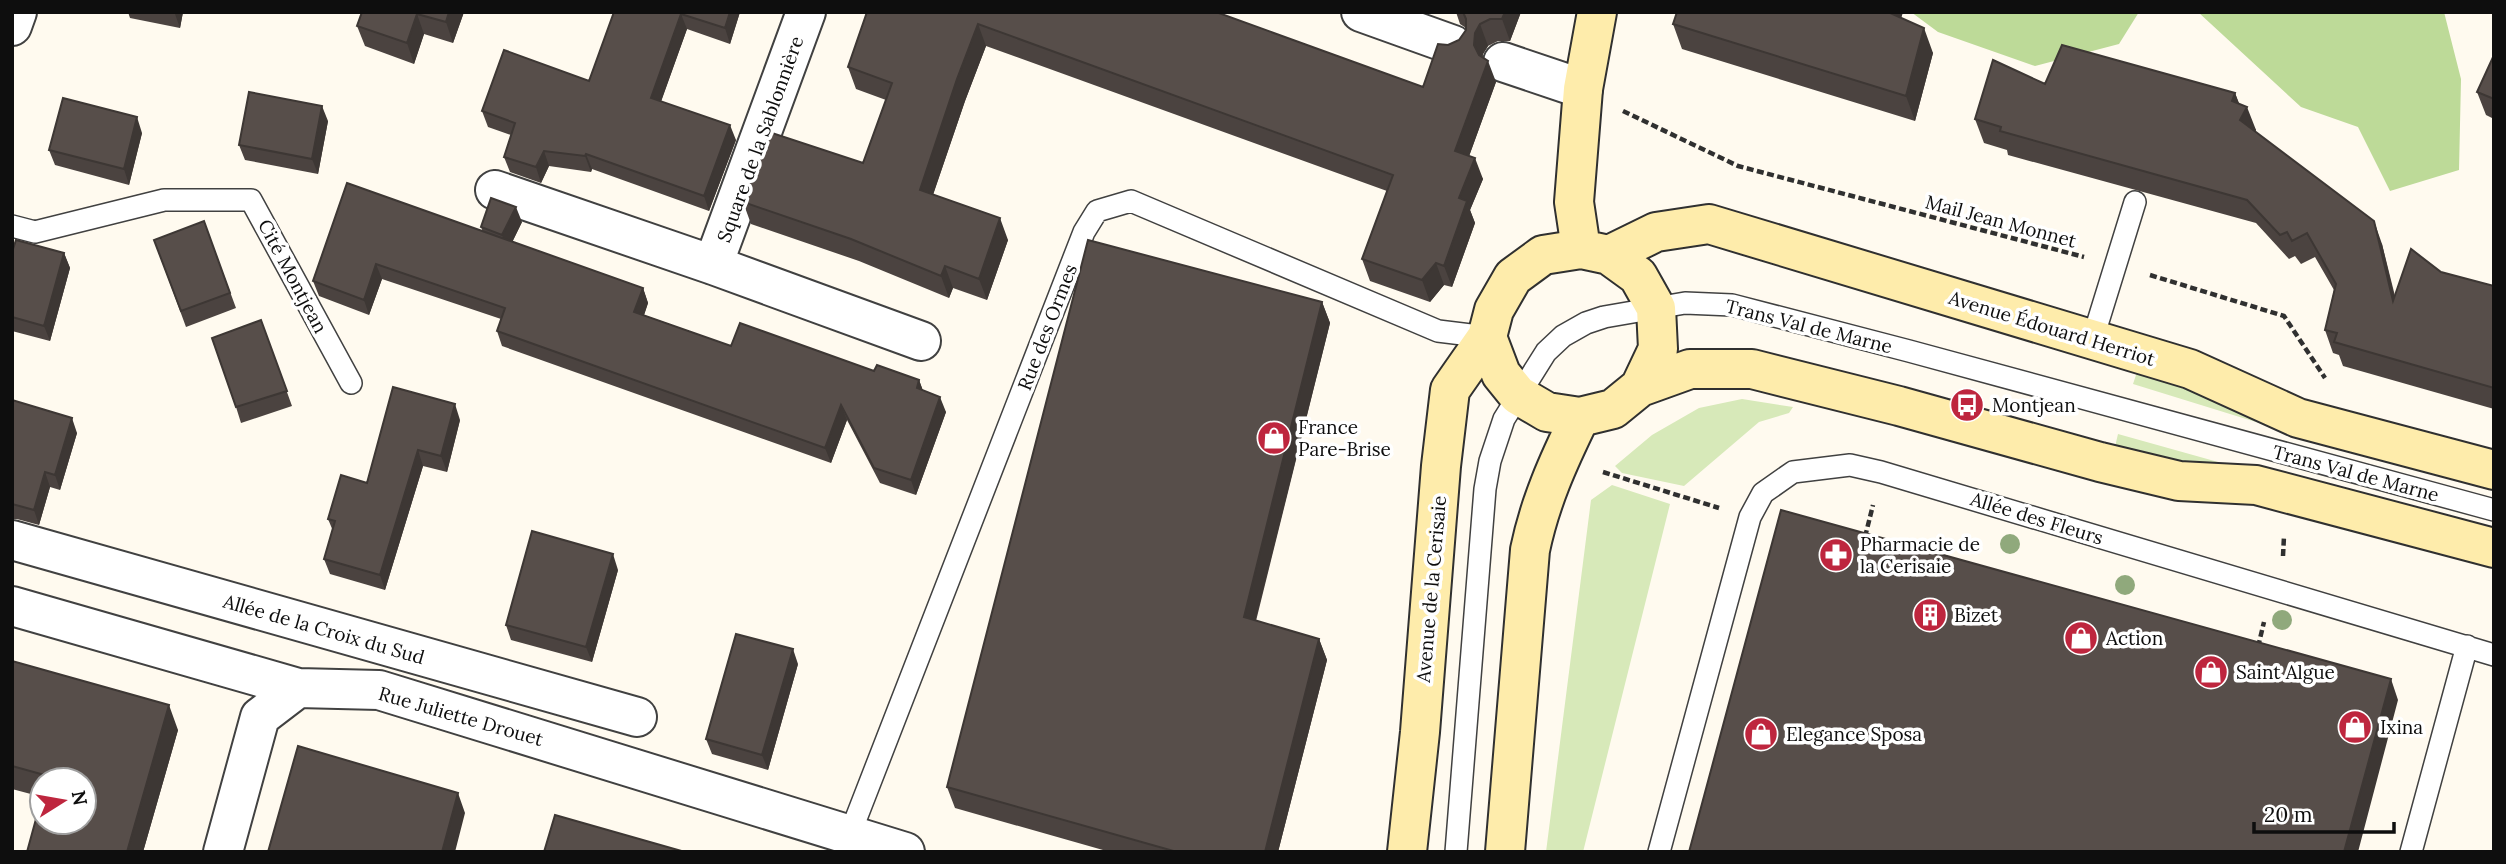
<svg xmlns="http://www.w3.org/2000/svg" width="2506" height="864" viewBox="0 0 2506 864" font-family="Lora,serif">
  <rect width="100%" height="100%" fill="#fffaef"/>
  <path fill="#d7e9b9" d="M 2139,366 L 2272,427 L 2133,384 Z
    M 1742,399 L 1793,407 L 1789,413 L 1759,422 L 1684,486 L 1622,473 L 1615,466 L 1652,435 L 1699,408 Z
    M 2118,434 L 2218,462 L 2216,469 L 2114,451 Z
    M 1612,485 L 1670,504 L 1583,852 L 1546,852 L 1591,500 Z"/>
  <path fill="#bdda98" d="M 1911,12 L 2139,12 L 2119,44 L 2035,66 L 1938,32 Z
    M 2198,12 L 2444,12 L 2461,79 L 2459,170 L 2390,191 L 2358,127 L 2301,107 Z"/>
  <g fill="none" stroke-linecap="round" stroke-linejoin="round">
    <g stroke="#414141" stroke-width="24">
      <path id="lane" d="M 12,226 L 35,232 L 164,200 L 251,200 L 351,383
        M 2092,341 L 2135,202
        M 850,834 L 1084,232 L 1097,211 L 1131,201 L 1438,331 L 1487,337
        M 1456,852 L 1485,489 L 1490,461 L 1504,419 L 1546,352 L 1563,336 L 1586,323 L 1604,317 L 1685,303 L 1732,305 L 1909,351 L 2494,510
        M 1659,852 L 1750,517 L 1763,493 L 1793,472 L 1850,465 L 1881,472 L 2494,655
        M 2411,852 L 2467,646"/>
    </g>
    <g stroke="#414141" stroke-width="42">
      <path id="street" d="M 1361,12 L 1453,45
        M 12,26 L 17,12
        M 1503,62 L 1583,89
        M 495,190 L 713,265 L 921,341
        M 713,265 L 806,12
        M 12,540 L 637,717
        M 12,606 L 298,688 L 379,690 L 905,852
        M 223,852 L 260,717 L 298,688"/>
    </g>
    <g stroke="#303030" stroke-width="42">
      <path id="secondary" d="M 1581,249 L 1609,255 L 1638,276 L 1656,308 L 1658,349 L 1640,387 L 1613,409 L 1580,417 L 1547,412 L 1518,395 L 1501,374 L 1487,337 L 1494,310 L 1513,277 L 1543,255 Z
        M 1581,249 L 1574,202 L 1583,89 L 1597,12
        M 1609,255 L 1656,232 L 1709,224 L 2190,369 L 2298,418 L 2494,470
        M 1640,387 L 1690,369 L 1752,369 L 1899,406 L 2100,462 L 2179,481 L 2256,485 L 2494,548
        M 1407,852 L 1420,732 L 1441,466 L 1450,390 L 1487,337
        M 1505,852 L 1530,550 C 1540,502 1558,462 1580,417"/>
    </g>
    <path stroke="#303030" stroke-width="4.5" stroke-dasharray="7 3.5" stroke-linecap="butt" d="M 1623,111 L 1738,166 L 2084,257
      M 2150,275 L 2284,316 L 2325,378
      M 1603,472 L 1719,508
      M 1865,537 L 1873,505
      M 2283,556 L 2284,536
      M 2258,647 L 2264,622"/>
    <use href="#lane" stroke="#fff" stroke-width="21"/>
    <use href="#street" stroke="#fff" stroke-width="38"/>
    <use href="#secondary" stroke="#feecab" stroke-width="38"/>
  </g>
  <g fill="#90a97c">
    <circle cx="2010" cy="544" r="10"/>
    <circle cx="2125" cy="585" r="10"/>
    <circle cx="2282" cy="620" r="10"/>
  </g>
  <path fill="#4b4340" d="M 128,12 L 183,12 L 180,28 L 130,18 Z
    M 362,12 L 464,12 L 453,43 L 424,34 L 414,64 L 365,46 L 357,26 Z
    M 614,12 L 740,12 L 730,44 L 687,29 L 661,101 L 736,140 L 709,211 L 592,169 L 591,172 L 549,166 L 541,183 L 510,172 L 504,157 L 511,135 L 488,127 L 482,111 L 589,81 Z
    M 867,12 L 1216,12 L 1423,87 L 1448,45 L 1459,40 L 1466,30 L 1466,28 L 1460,24 L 1456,12 L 1521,12 L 1510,41 L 1498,41 L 1488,46 L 1483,54 L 1482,57 L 1496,82 L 1469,156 L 1483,179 L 1470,210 L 1475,223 L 1452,287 L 1444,285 L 1430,302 L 1370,281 L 1362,259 L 1387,191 L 986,46 L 965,101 L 933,195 L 1008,240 L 987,300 L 953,288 L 949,298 L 859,261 L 751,224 L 743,202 L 863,163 L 886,100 L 856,89 L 848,67 Z
    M 1677,12 L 1903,12 L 1901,18 L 1933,53 L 1915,121 L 1682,49 L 1673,24 Z
    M 2494,55 L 2494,119 L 2486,115 L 2477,92 Z
    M 2045,84 L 2235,93 L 2239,103 L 2256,130 L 2255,132 L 2382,244 L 2395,296 L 2441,272 L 2494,286 L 2494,409 L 2343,366 L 2339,355 L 2333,353 L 2325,330 L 2334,290 L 2315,257 L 2301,264 L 2295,256 L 2289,259 L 2256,223 L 2008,155 L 2007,150 L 1984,143 L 1975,119 Z
    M 328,121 L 318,174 L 245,160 L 239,145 Z
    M 142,133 L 129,185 L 55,165 L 49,150 Z
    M 204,221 L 236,308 L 186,327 L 154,240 Z
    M 522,222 L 512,242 L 643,288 L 648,303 L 644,315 L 731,346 L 874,371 L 919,380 L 923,391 L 946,412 L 916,495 L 880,483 L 847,420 L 831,463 L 502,346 L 497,331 L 501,319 L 382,279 L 369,315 L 319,296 L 313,281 L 483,232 L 481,227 Z
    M 12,252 L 64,253 L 70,268 L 50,341 L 12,331 Z
    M 1322,302 L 1330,323 L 1256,621 L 1319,639 L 1327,660 L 1278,852 L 1110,852 L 955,808 L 947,787 Z
    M 261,320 L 292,406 L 241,423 L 236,407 Z
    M 12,400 L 77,433 L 60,490 L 50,487 L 39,525 L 17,519 L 12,519 Z
    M 460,420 L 447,472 L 423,466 L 385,590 L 330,574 L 324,559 L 333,531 L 328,519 L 367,483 Z
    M 618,570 L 592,662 L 511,640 L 506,625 Z
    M 12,661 L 178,730 L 143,852 L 27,852 L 84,780 L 42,780 L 42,797 L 12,789 Z
    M 798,664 L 768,770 L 712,754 L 706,739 Z"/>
  <path fill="#3d3734" d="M 175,12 L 183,12 L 180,28 L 175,14 Z
    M 449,12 L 464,12 L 453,43 L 446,22 Z
    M 730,12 L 740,12 L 730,44 L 725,28 Z
    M 1505,12 L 1521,12 L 1510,41 L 1502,19 Z
    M 1886,12 L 1903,12 L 1895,36 Z
    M 417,14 L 424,34 L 414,64 L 407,43 Z
    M 681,14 L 687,29 L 657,113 L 651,98 Z
    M 978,24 L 986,46 L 965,101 L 927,212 L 920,190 L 957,79 Z
    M 1480,24 L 1488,46 L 1483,54 L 1482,67 L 1474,45 L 1475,33 Z
    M 1924,28 L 1933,53 L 1915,121 L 1906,96 Z
    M 1488,61 L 1496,82 L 1463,173 L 1455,151 Z
    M 2235,93 L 2243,115 L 2247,107 L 2256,130 L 2249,144 L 2232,101 Z
    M 322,106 L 328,121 L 318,174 L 312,159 Z
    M 137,117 L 142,133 L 129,185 L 124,169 Z
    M 730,125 L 736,140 L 709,211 L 704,196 Z
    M 544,151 L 549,166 L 541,183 L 536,167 Z
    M 586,154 L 592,169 L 591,172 L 585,156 Z
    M 1475,158 L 1483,179 L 1470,210 L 1475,223 L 1452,287 L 1444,266 L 1459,198 Z
    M 516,207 L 522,222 L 508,251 L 502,235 Z
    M 1000,218 L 1008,240 L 987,300 L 979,279 Z
    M 2374,221 L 2382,244 L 2401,325 L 2393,301 Z
    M 64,253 L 70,268 L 50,341 L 44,326 Z
    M 1436,263 L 1444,285 L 1430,302 L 1422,280 Z
    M 376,264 L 382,279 L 369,315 L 364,300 Z
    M 945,266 L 953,288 L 949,298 L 941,276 Z
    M 643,288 L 648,303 L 640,327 L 634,312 Z
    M 1322,302 L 1330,323 L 1251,638 L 1244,617 Z
    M 919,380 L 925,396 L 917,388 Z
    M 940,397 L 946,412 L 916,495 L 911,480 Z
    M 455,404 L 460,420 L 447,472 L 441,456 Z
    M 841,405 L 847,420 L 831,463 L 825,448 Z
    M 72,418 L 77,433 L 60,490 L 55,475 Z
    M 418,450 L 423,466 L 385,590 L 380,575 Z
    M 45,472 L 50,487 L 39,525 L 34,510 Z
    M 613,554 L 618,570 L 592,662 L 586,647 Z
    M 1319,639 L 1327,660 L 1278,852 L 1265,852 Z
    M 793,649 L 798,664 L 768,770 L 762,755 Z
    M 2391,679 L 2398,700 L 2358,852 L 2344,852 Z
    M 169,705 L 178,730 L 143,852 L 127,852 Z
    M 458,793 L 465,813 L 455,852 L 442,852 Z"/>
  <path fill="#574e4a" stroke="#3d3734" stroke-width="2" d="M 362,12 L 449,12 L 446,22 L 417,14 L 407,43 L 357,26 Z
    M 614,12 L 730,12 L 725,28 L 681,14 L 651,98 L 730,125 L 704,196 L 586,154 L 585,156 L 544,151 L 536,167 L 504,157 L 515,123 L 482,111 L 504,50 L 589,81 Z
    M 867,12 L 1216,12 L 1423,87 L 1438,44 L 1448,45 L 1459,40 L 1466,30 L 1466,19 L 1463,12 L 1505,12 L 1502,19 L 1490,19 L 1480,24 L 1475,33 L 1474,45 L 1479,55 L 1488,61 L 1455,151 L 1475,158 L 1459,198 L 1467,201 L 1444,266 L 1436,263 L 1422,280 L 1362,259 L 1393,175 L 978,24 L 957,79 L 920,190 L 1000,218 L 979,279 L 945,266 L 941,276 L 851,239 L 743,202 L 769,132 L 863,163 L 892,83 L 848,67 Z
    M 1677,12 L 1888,12 L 1924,28 L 1906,96 L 1673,24 Z
    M 2062,45 L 2235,93 L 2232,101 L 2247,107 L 2240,120 L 2374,221 L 2393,301 L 2411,249 L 2441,272 L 2494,286 L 2494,388 L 2334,342 L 2337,333 L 2325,330 L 2336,284 L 2307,233 L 2292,241 L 2287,232 L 2280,235 L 2247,200 L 2000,131 L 2001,127 L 1975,119 L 1993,60 L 2045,84 Z
    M 2494,55 L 2494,99 L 2477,92 Z
    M 249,92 L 322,106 L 312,159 L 239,145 Z
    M 63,98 L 137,117 L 124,169 L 49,150 Z
    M 347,183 L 643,288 L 634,312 L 731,346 L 740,323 L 874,371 L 877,365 L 919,380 L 917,388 L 940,397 L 911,480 L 874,468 L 841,405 L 825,448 L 497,331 L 505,308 L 376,264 L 364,300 L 313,281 Z
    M 491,198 L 516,207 L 502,235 L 481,227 Z
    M 204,221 L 230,293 L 181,311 L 154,240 Z
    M 16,240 L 64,253 L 44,326 L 12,317 L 12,252 Z
    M 1088,240 L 1322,302 L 1244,617 L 1319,639 L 1265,852 L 1177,852 L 947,787 Z
    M 261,320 L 287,391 L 236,407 L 212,338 Z
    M 393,387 L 455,404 L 441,456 L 418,450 L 380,575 L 324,559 L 335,521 L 328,519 L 341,475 L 367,483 Z
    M 12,400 L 72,418 L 55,475 L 45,472 L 34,510 L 12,504 Z
    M 1781,510 L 2391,679 L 2344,852 L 1689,852 Z
    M 532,531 L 613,554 L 586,647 L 506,625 Z
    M 736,634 L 793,649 L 762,755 L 706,739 Z
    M 12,661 L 169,705 L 127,852 L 27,852 L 42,797 L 42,822 L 84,822 L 84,780 L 47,780 L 48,776 L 12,766 Z
    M 298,746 L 458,793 L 442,852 L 268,852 Z
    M 555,815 L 685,852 L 544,852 Z"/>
  <defs>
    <g id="bus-disc" transform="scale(1.75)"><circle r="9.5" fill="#be263e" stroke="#fff"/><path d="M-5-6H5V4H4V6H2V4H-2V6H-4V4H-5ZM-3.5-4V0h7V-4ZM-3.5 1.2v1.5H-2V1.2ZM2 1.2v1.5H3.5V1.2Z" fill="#fff"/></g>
    <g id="shop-disc" transform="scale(1.75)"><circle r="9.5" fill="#be263e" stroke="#fff"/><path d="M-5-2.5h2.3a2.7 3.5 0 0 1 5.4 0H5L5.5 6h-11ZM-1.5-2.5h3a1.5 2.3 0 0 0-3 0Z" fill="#fff"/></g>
    <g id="pharmacy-disc" transform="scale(1.75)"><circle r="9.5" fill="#be263e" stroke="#fff"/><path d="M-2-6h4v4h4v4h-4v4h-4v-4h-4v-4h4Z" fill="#fff"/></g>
    <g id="building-disc" transform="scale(1.75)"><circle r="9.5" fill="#be263e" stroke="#fff"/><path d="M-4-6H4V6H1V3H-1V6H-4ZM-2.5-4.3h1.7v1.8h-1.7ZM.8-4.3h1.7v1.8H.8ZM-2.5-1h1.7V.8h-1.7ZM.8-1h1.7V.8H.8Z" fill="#fff"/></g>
  </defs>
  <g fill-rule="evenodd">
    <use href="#bus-disc" x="1967" y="405"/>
    <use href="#shop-disc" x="1274" y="438"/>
    <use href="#pharmacy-disc" x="1836" y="555"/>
    <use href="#building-disc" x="1930" y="615"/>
    <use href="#shop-disc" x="2081" y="638"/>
    <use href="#shop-disc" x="2211" y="672"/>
    <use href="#shop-disc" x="2355" y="727"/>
    <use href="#shop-disc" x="1761" y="734"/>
  </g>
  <g text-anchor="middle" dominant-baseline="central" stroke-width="7" stroke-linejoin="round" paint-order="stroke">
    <g font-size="19" fill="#0e0e0e" stroke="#fff">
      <text transform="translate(760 139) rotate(-70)">Square de la Sablonnière</text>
      <text transform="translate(2001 221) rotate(15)">Mail Jean Monnet</text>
      <text transform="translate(293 276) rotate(62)">Cité Montjean</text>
      <text transform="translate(1809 326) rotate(14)">Trans Val de Marne</text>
      <text transform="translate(1047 327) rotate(-69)">Rue des Ormes</text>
      <text transform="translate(2052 328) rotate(17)">Avenue Édouard Herriot</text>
      <text transform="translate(2356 473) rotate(15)">Trans Val de Marne</text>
      <text transform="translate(2037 518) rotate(17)">Allée des Fleurs</text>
      <text transform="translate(1431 589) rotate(-85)">Avenue de la Cerisaie</text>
      <text transform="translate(324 629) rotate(16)">Allée de la Croix du Sud</text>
      <text transform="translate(461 716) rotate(16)">Rue Juliette Drouet</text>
    </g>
    <g font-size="19" fill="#0e0e0e" stroke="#fff" text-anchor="start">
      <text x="1992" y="405">Montjean</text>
      <text x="1298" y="427">France<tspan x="1298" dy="22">Pare-Brise</tspan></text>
      <text x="1860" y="544">Pharmacie de<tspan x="1860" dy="22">la Cerisaie</tspan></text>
      <text x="1954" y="615">Bizet</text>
      <text x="2106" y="638">Action</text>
      <text x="2236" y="672">Saint Algue</text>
      <text x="2380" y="727">Ixina</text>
      <text x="1786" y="734">Elegance Sposa</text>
    </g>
  </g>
  <rect width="2506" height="864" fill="none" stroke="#0e0e0e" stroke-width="28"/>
  <g transform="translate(63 801) rotate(79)"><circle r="33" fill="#ffffff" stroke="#9f9f9f" stroke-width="2"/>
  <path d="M0-5L12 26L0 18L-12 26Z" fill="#be263e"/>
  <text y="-10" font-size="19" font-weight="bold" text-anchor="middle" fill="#0e0e0e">N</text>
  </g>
  <path d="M2254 822v10h140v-10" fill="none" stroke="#0e0e0e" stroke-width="3.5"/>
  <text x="2264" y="822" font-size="21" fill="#0e0e0e" stroke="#ffffff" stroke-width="5" paint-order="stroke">20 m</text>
</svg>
